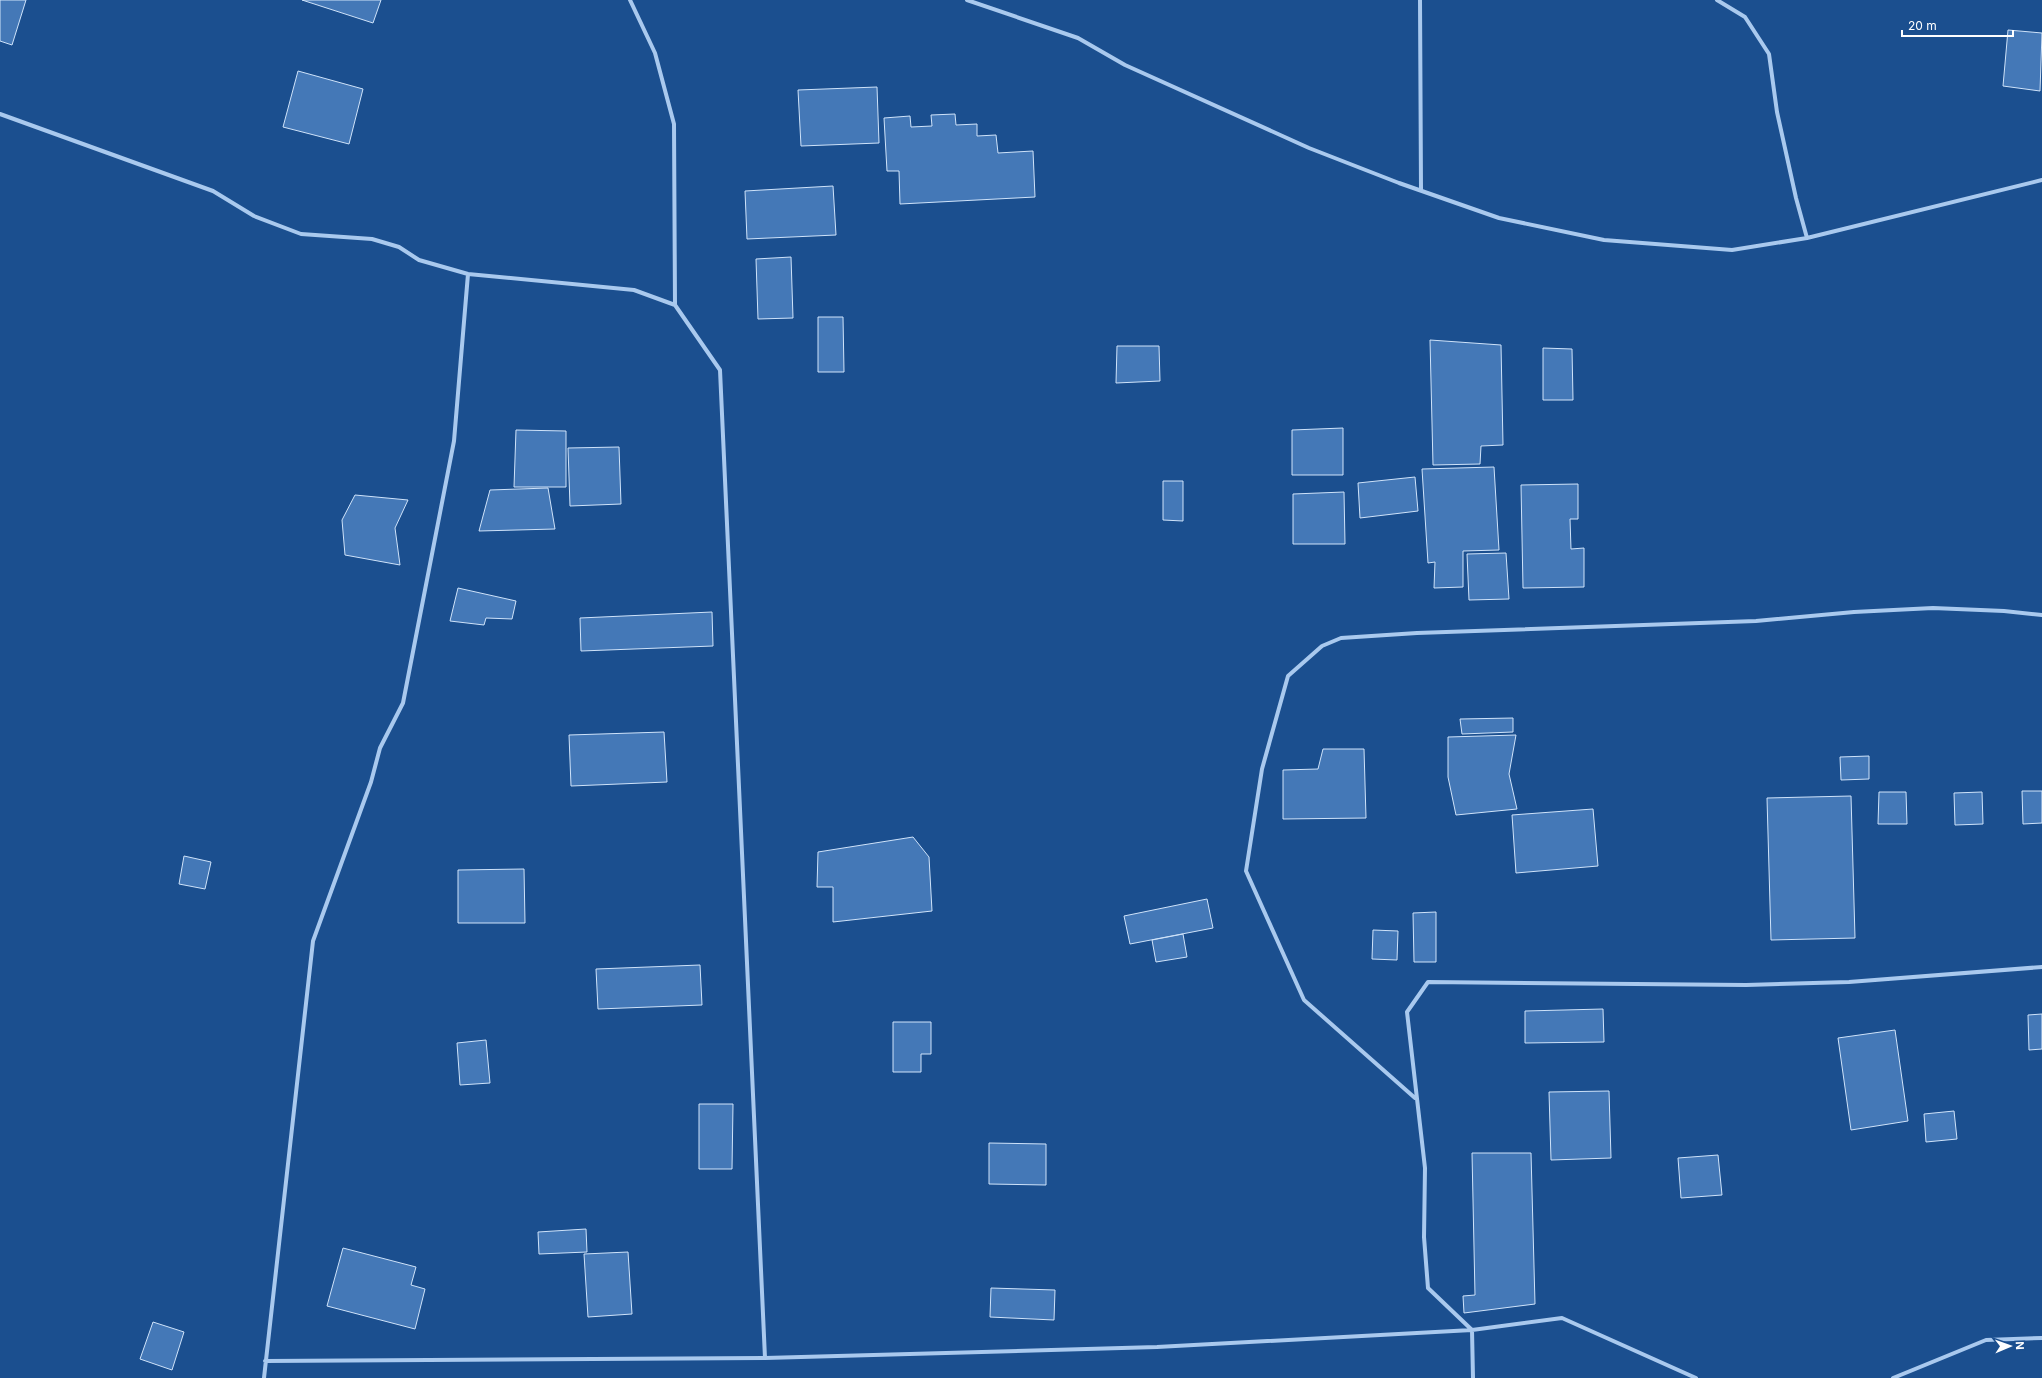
<svg xmlns="http://www.w3.org/2000/svg" width="2042" height="1378" viewBox="0 0 2042 1378" font-family="Inter,sans-serif">
  <rect width="100%" height="100%" fill="#1b4f8f"/>
  <path fill="#4478b7" stroke="#cfe3fa" d="M 0,0 L 26,0 L 12,45 L 0,41 Z
    M 302,0 L 381,0 L 373,23 Z
    M 2008,30 L 2042,33 L 2040,91 L 2003,86 Z
    M 298,71 L 363,89 L 349,144 L 283,127 Z
    M 877,87 L 879,143 L 801,146 L 798,90 Z
    M 955,114 L 956,125 L 977,124 L 977,136 L 996,135 L 998,153 L 1033,151 L 1035,197 L 900,204 L 899,171 L 887,171 L 884,118 L 910,116 L 911,127 L 932,126 L 931,115 Z
    M 833,186 L 836,235 L 747,239 L 745,191 Z
    M 791,257 L 793,318 L 758,319 L 756,259 Z
    M 818,317 L 843,317 L 844,372 L 818,372 Z
    M 1430,340 L 1501,345 L 1503,445 L 1481,446 L 1480,464 L 1433,465 Z
    M 1117,346 L 1159,346 L 1160,381 L 1116,383 Z
    M 1543,348 L 1572,349 L 1573,400 L 1543,400 Z
    M 1343,428 L 1343,475 L 1292,475 L 1292,430 Z
    M 516,430 L 566,431 L 566,487 L 514,487 Z
    M 619,447 L 621,504 L 570,506 L 568,448 Z
    M 1494,467 L 1499,550 L 1463,551 L 1463,587 L 1434,588 L 1435,562 L 1428,563 L 1422,469 Z
    M 1415,477 L 1418,511 L 1360,518 L 1358,483 Z
    M 1163,481 L 1183,481 L 1183,521 L 1163,520 Z
    M 1578,484 L 1578,519 L 1570,519 L 1571,549 L 1584,548 L 1584,587 L 1523,588 L 1521,485 Z
    M 548,488 L 555,529 L 479,531 L 490,490 Z
    M 1344,492 L 1345,544 L 1293,544 L 1293,494 Z
    M 355,495 L 408,500 L 395,528 L 400,565 L 345,555 L 342,520 Z
    M 1506,553 L 1509,599 L 1469,600 L 1467,554 Z
    M 458,588 L 516,601 L 512,619 L 486,618 L 484,625 L 450,621 Z
    M 712,612 L 713,646 L 581,651 L 580,618 Z
    M 1513,718 L 1513,732 L 1462,734 L 1460,719 Z
    M 664,732 L 667,782 L 571,786 L 569,735 Z
    M 1516,735 L 1509,774 L 1517,809 L 1456,815 L 1448,777 L 1448,737 Z
    M 1323,749 L 1364,749 L 1366,818 L 1283,819 L 1283,770 L 1318,769 Z
    M 1869,756 L 1869,779 L 1841,780 L 1840,757 Z
    M 2022,791 L 2042,791 L 2042,823 L 2023,824 Z
    M 1879,792 L 1906,792 L 1907,824 L 1878,824 Z
    M 1982,792 L 1983,824 L 1955,825 L 1954,793 Z
    M 1851,796 L 1855,938 L 1771,940 L 1767,798 Z
    M 1593,809 L 1598,866 L 1516,873 L 1512,815 Z
    M 913,837 L 929,857 L 932,911 L 833,922 L 833,887 L 817,887 L 818,852 Z
    M 184,856 L 211,862 L 205,889 L 179,884 Z
    M 524,869 L 525,923 L 458,923 L 458,870 Z
    M 1207,899 L 1213,928 L 1130,944 L 1124,916 Z
    M 1436,912 L 1436,962 L 1414,962 L 1413,913 Z
    M 1373,930 L 1398,931 L 1397,960 L 1372,959 Z
    M 1183,934 L 1187,957 L 1156,962 L 1152,940 Z
    M 700,965 L 702,1005 L 598,1009 L 596,969 Z
    M 1603,1009 L 1604,1042 L 1525,1043 L 1525,1011 Z
    M 2042,1014 L 2042,1049 L 2029,1050 L 2028,1015 Z
    M 893,1022 L 931,1022 L 931,1054 L 921,1054 L 921,1072 L 893,1072 Z
    M 1895,1030 L 1908,1121 L 1851,1130 L 1838,1038 Z
    M 486,1040 L 490,1083 L 460,1085 L 457,1043 Z
    M 1609,1091 L 1611,1158 L 1551,1160 L 1549,1092 Z
    M 699,1104 L 733,1104 L 732,1169 L 699,1169 Z
    M 1954,1111 L 1957,1139 L 1926,1142 L 1924,1114 Z
    M 989,1143 L 1046,1144 L 1046,1185 L 989,1184 Z
    M 1472,1153 L 1531,1153 L 1535,1304 L 1464,1313 L 1463,1296 L 1475,1295 Z
    M 1718,1155 L 1722,1195 L 1681,1198 L 1678,1158 Z
    M 586,1229 L 587,1252 L 539,1254 L 538,1232 Z
    M 343,1248 L 416,1267 L 411,1285 L 425,1289 L 415,1329 L 327,1306 Z
    M 628,1252 L 632,1314 L 588,1317 L 584,1254 Z
    M 991,1288 L 1055,1290 L 1054,1320 L 990,1317 Z
    M 153,1322 L 184,1332 L 172,1370 L 140,1359 Z"/>
  <g fill="none" stroke-linecap="round" stroke-linejoin="round">
    <path stroke="#a9c9ee" stroke-width="4" d="M 630,0 L 655,53 L 674,124 L 675,305
      M 967,0 L 1078,38 L 1125,65 L 1309,148 L 1399,183 L 1499,218 L 1604,240 L 1732,250 L 1807,238 L 2042,180
      M 1420,0 L 1421,190
      M 1717,0 L 1745,17 L 1769,54 L 1777,112 L 1796,198 L 1807,238
      M 0,114 L 213,191 L 254,216 L 301,234 L 372,239 L 399,247 L 419,260 L 468,274 L 634,290 L 675,305 L 720,370 L 765,1358
      M 1415,1098 L 1304,1000 L 1246,871 L 1262,769 L 1288,676 L 1322,646 L 1341,638 L 1417,633 L 1756,621 L 1854,612 L 1933,608 L 2004,611 L 2042,615
      M 265,1361 L 765,1358 L 1157,1347 L 1472,1330 L 1562,1318 L 1696,1378
      M 264,1378 L 313,941 L 371,782 L 380,748 L 403,703 L 454,441 L 468,274
      M 1473,1378 L 1472,1330 L 1428,1288 L 1424,1237 L 1425,1168 L 1407,1012 L 1428,982 L 1746,985 L 1849,982 L 2042,967
      M 1893,1378 L 1986,1340 L 2042,1338"/>
  </g>
  <g transform="translate(2010 1346) rotate(88)" stroke="#1b4f8f" stroke-width="3" paint-order="stroke">
  <path d="M0-3L7 15L0 10L-7 15Z" fill="#ffffff"/>
  <text y="-6" font-size="11" font-weight="bold" text-anchor="middle" fill="#ffffff">N</text>
  </g>
  <path d="M1902 30v6h111v-6" fill="none" stroke="#ffffff" stroke-width="2"/>
  <text x="1908" y="30" font-size="12" fill="#ffffff" stroke="#1b4f8f" stroke-width="3" paint-order="stroke">20 m</text>
</svg>
